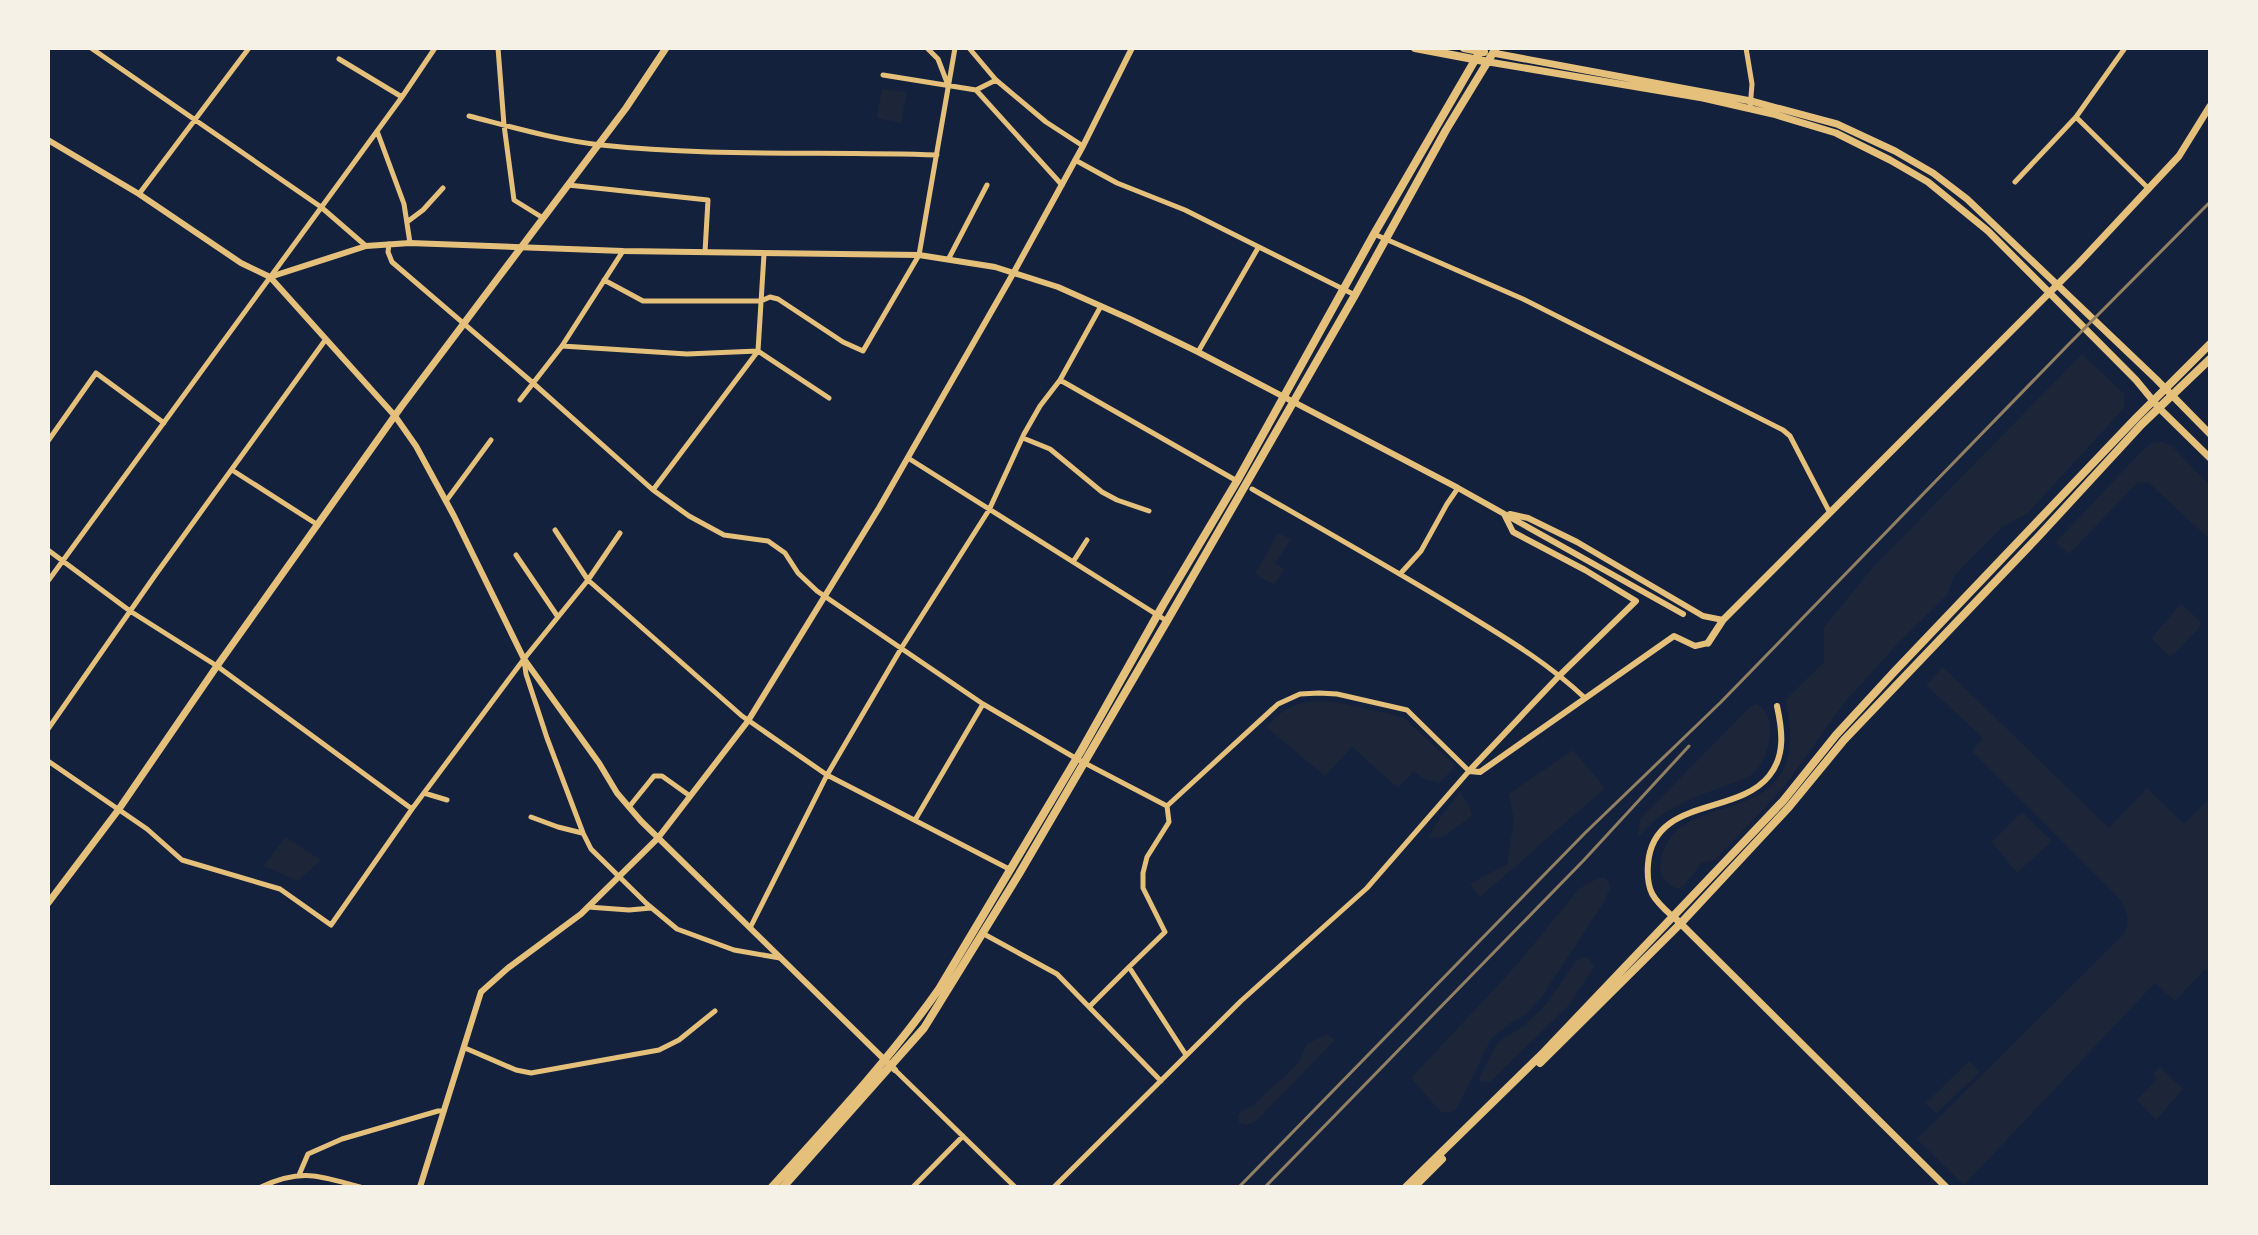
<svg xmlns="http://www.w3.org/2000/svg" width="2258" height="1235" viewBox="0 0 2258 1235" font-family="'Work Sans',sans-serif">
  <rect width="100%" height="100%" fill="#14213d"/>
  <path fill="#1d2539" d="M 882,89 L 907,92 L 901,123 L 877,118 Z
    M 2082,354 L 2124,394 L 2124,408 L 2027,514 L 2002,527 L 1954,576 L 1948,594 L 1899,642 L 1844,703 L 1784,787 L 1715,860 L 1701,863 L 1684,886 L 1677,889 C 1665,883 1657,874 1661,860 C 1673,801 1747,819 1778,778 C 1795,755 1791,726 1785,700 L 1824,662 L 1824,627 L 1875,565 Z
    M 2162,442 L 2171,445 L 2210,486 L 2210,540 L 2148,482 L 2137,483 L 2069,554 L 2056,542 L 2141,452 L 2151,443 Z
    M 1278,533 L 1291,539 L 1275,563 L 1284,569 L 1274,585 L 1255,574 Z
    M 2180,605 L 2183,605 L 2201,622 L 2199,628 L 2174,654 L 2169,656 L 2153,640 L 2153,636 Z
    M 1943,667 L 2109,828 L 2147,788 L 2184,824 L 2210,798 L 2210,973 L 2205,969 L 2175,1001 L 2155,983 L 1964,1185 L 1917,1139 L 2124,934 C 2131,919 2127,910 2118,897 L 1972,751 L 1983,738 L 1926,685 Z
    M 1317,701 L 1335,702 L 1403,717 L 1454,764 L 1452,770 L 1439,783 L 1422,778 L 1414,771 L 1398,788 L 1352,747 L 1325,776 L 1266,727 C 1284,709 1292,703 1317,701 Z
    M 1757,704 C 1780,717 1769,762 1751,775 C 1743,781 1730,783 1722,787 C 1685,801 1664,807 1638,838 L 1640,819 L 1751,706 Z
    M 1573,750 L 1605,788 L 1480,897 L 1470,884 L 1507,864 L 1514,820 L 1509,794 Z
    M 1460,792 L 1470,807 L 1472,816 L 1443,837 L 1428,838 L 1444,812 Z
    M 2022,812 L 2052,841 L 2017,873 L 1992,842 Z
    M 285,837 L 321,860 L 298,881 L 264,866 Z
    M 1598,878 L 1605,878 L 1609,882 L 1610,888 L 1604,902 L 1541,998 L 1525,1015 L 1512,1022 L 1491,1039 L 1457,1108 L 1451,1112 L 1441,1112 L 1411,1078 L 1514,968 L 1579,889 Z
    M 1583,957 L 1589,958 L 1594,967 L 1568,1006 L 1490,1082 L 1481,1082 L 1479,1078 L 1498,1042 L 1522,1027 L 1545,1006 L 1576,961 Z
    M 1327,1034 L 1335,1040 L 1256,1121 L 1246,1125 L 1239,1123 L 1238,1115 L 1245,1109 L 1252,1107 L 1276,1083 L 1285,1077 L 1299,1061 L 1307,1044 Z
    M 1969,1061 L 1980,1072 L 1936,1114 L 1926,1103 Z
    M 2160,1067 L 2183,1089 L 2156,1120 L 2137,1100 L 2157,1079 L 2153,1074 Z"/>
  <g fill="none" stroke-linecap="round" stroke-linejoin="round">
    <path stroke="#e5c07b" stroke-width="5" d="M 91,48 L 321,207 L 366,246
      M 498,48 L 504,125 L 514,200 L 543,218
      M 927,48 L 938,59 L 948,85
      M 969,48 L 996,80 L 1046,122 L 1083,146
      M 1746,48 L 1752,84 L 1750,109
      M 339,59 L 402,97
      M 883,75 L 976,90 L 1062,185
      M 976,90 L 996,80
      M 469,116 C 512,127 556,140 601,145 C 712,157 825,151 937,155
      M 2076,117 L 2149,189
      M 377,131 L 404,204 L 410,243
      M 1075,160 L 1117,183 L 1185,210 L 1355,295
      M 2015,182 L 2076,117 L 2125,48
      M 568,185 L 708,200 L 705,252
      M 139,194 L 249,48
      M 407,222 L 423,210 L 443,188
      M 1374,234 L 1523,299 L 1783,430 L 1790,436 L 1830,513
      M 389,244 L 388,252 L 392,262 L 533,383 L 653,490 L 689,516 L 724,535 L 768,541 L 785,553 L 798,573 L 817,591 L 983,704 L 1077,759 L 1167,806
      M 949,258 L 987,185
      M 604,280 L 643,301 L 761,301 L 770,297 L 778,299 L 843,342 L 863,351 L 919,255 L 955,48
      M 562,346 L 687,354 L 758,351 L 829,398
      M 1198,352 L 1258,248
      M 1060,380 L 1237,481
      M 520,400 L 562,346 L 623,251
      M 1023,438 L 1050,449 L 1102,492 L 1117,500 L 1149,511
      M 48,441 L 96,373 L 164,423
      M 908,458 L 1167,621
      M 232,470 L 318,525
      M 1252,489 C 1322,529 1391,568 1460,610 C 1504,637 1547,662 1585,698
      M 653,490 L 758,351 L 764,254
      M 446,501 L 491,440
      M 555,530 L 588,580 L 742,716 L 827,775 L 1011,870
      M 48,550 L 130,611 L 217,666 L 412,809
      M 516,555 L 558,617
      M 1073,562 L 1087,540
      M 1400,574 L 1421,551 L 1447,504 L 1458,488
      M 48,581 L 402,97 L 435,48
      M 524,660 L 526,674 L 547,738 L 583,833 L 591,849 L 647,904 L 677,929 L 734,950 L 780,958
      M 48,729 L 156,574 L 326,339
      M 48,761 L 147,829 L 182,860 L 280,889 L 331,925 L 412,809 L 524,659 L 588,580 L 620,533
      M 424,793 L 447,800
      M 629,807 L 654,776 L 662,776 L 690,796
      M 531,817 L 558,827 L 582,833
      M 915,820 L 983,704
      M 588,907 L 629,910 L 651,908
      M 750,928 L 827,775 L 902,647 L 989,510 L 1024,434 L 1040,406 L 1060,380 L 1101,306
      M 982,933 L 1057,974 L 1161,1081
      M 1129,967 L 1165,932 L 1143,888 L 1143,873 L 1147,857 L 1169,822 L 1167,806
      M 1089,1007 L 1129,967 L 1186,1055
      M 465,1048 L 516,1070 L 531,1073 L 659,1050 L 679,1040 L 715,1011
      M 895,1070 L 1015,1187
      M 299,1175 L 308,1154 L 342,1139 L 438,1111 L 444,1111
      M 261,1187 C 302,1168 319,1176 360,1187
      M 913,1187 L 963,1136
      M 1054,1187 L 1241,1001 L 1367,888 L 1469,771 L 1407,710 L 1337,694 L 1319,693 L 1300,694 L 1278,704 L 1167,806"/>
    <path stroke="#e5c07b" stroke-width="6" d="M 48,140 L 139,194 L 241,263 L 270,277 L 395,416 L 416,446 L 454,516 L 524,659 L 599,763 L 617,793 L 641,821 L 895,1070
      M 270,277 L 366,246 L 410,243 L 623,251 L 919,255 L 995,267 L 1058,287 L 1130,319 L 1198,352 L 1458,488 L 1683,614
      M 1510,514 L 1528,518 L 1577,542 L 1703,616 L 1723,620
      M 1469,771 L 1560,675 L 1636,601 L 1585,570 L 1513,532 L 1504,514
      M 1469,771 L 1480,772 L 1674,636 L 1695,646 L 1708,643
      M 1672,916 C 1653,899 1646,891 1648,864 C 1653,797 1737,816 1769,776 C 1786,755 1782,729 1777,706
      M 420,1187 L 481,992 L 508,968 L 581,914 L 658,838 L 748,721 L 879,508 L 1014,272 L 1083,146 L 1132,48"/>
    <path stroke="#e5c07b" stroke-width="7" d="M 1493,53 L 1751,101 L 1837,124 L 1895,151 L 1933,173 L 1967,199 L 2156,379 L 2210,434
      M 1489,62 L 1703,98 L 1773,114 L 1836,133 L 1890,160 L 1928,182 L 1988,231 L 2136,380 L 2159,408 L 2210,458
      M 1708,643 L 1723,620 L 2078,264 L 2179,156 L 2210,106
      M 48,903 L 119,809 L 217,666 L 401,407 L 626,108 L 666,48
      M 1677,920 L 1946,1187"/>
    <path stroke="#e5c07b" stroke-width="8" d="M 1415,48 L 1489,62
      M 1464,48 L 1484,52
      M 1540,1063 L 1681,923 L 1789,807 L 1844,740 L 2037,538 L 2142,424 L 2210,359
      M 772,1187 C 830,1123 889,1060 939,989 L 1081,751 L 1163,605 L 1237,481 L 1374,234 L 1482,48
      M 783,1187 L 924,1028 L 1019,874 L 1167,621 L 1355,295 L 1446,130 L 1496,48
      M 1406,1187 L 1544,1052 L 1783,801 L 1836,735 L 1894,672 L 2136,418 L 2210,344
      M 1414,1187 L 1442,1159"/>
    <path stroke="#918062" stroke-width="3" d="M 1239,1187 L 1585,833 L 1721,702 L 2068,345 L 2210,202
      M 1265,1187 L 1584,860 L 1689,746"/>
  </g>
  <rect width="2258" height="1235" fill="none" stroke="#f6f1e7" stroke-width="100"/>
</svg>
